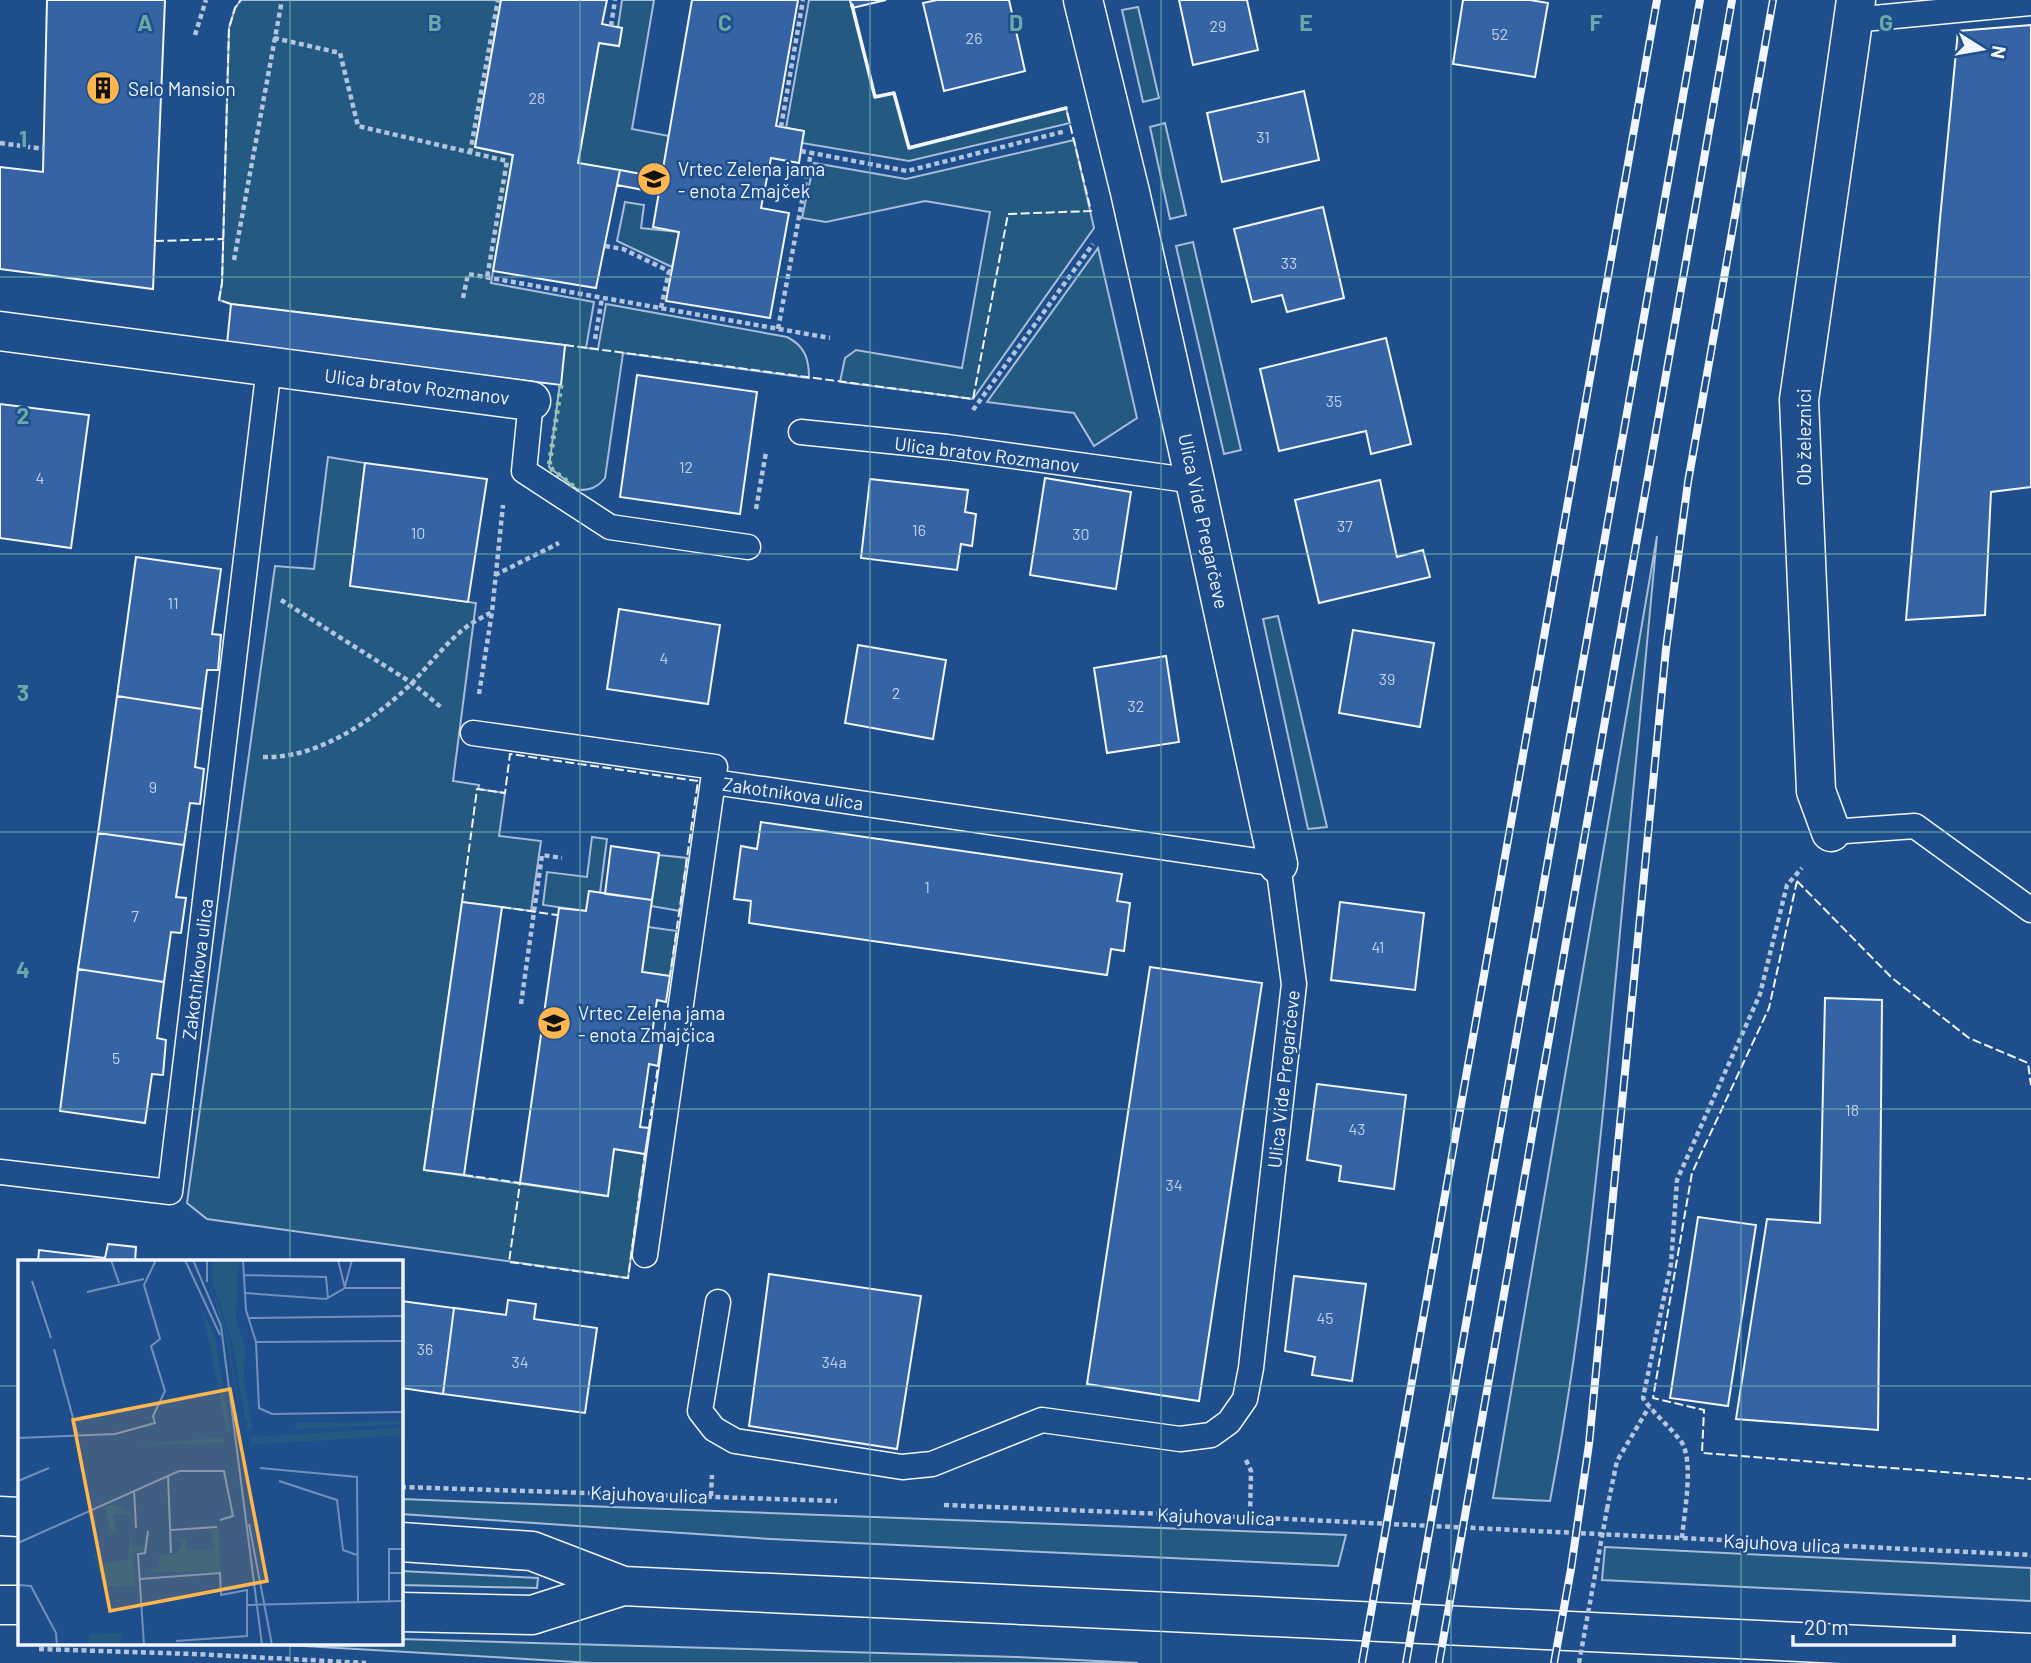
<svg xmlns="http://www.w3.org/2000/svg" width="2031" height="1663" viewBox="0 0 2031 1663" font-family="Barlow,sans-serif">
  <rect width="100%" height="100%" fill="#1f4e8c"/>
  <path fill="#245a82" stroke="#a8bbd7" stroke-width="2" d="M 241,0 L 501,0 L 475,147 L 513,155 L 491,283 L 594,302 L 586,348 L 598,349 L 606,304 L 787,337 C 805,346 809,359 809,378 L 623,353 L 605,478 C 597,488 590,490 578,490 L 549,467 L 565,345 L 231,304 L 219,300 L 222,283 L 229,28 L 235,8 Z
    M 622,0 L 654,0 L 632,129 L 669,136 L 662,178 L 578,163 L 599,43 L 619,46 L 622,28 L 618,27 Z
    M 809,0 L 850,0 L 875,96 L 894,93 L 909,147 L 1066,108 L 1070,123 L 909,161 L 802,143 L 804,131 L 786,128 Z
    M 1138,7 L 1159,98 L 1143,102 L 1122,10 Z
    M 1165,123 L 1186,215 L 1170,219 L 1150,127 Z
    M 1074,140 L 1094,228 L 973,399 L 840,382 L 845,358 L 856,350 L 962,368 L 990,212 L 925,201 L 826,222 L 802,218 L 814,163 L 906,179 Z
    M 625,202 L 644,205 L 641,228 L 679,232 L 672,267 L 617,241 Z
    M 1193,242 L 1241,450 L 1224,454 L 1176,246 Z
    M 1098,248 L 1137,418 L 1094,446 L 1074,413 L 987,402 Z
    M 328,457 L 365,463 L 350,585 L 476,603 L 453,781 L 479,785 L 478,789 L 505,793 L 499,836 L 541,841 L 531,911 L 462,902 L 424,1170 L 607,1196 L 614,1149 L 645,1154 L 628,1278 L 207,1219 L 187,1203 L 275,566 L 314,569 Z
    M 1657,536 C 1638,721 1624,907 1605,1093 C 1591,1230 1576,1366 1550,1501 L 1493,1498 Z
    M 1278,616 L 1327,827 L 1308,829 L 1263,619 Z
    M 592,837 L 607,839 L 600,893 L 586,911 L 543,905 L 547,872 L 587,877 Z
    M 659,855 L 687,858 L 680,911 L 651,906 Z
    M 648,927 L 677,931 L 670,976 L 642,972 Z
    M 401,1499 L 1346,1535 L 1338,1566 L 771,1539 L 401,1514 Z
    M 1605,1547 L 2031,1568 L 2031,1601 L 1602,1580 Z
    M 401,1571 L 538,1578 L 537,1588 L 401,1585 Z
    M 401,1639 L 1017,1657 L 1138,1663 L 593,1663 L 270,1644 L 401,1644 Z"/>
  <path fill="#3563a3" stroke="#f2f6ff" stroke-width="2" d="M 47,0 L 165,0 L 153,289 L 0,269 L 0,167 L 43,172 Z
    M 501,0 L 607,0 L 602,24 L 622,28 L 619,46 L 599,43 L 578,163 L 620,170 L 596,288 L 493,271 L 513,155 L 475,147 Z
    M 692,0 L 798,0 L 776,126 L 804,131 L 802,143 L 799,163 L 771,158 L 761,208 L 789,213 L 770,318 L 666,301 L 679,232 L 653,227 Z
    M 850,0 L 886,0 L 852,8 Z
    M 937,0 L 1009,0 L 1025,71 L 944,91 L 923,3 Z
    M 1179,0 L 1247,0 L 1258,50 L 1193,65 Z
    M 1463,0 L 1530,0 L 1548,3 L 1535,77 L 1453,64 Z
    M 2031,25 L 2031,487 L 1991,492 L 1985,615 L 1906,620 L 1940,219 L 1958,31 Z
    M 1304,91 L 1319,160 L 1222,182 L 1207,113 Z
    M 620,170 L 662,178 L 659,193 L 617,185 Z
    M 1323,207 L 1344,298 L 1287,312 L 1282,295 L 1252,302 L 1234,229 Z
    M 231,304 L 565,345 L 561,385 L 227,344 Z
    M 1386,338 L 1411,444 L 1371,454 L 1366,431 L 1279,451 L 1260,369 Z
    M 637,375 L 757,392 L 740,514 L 620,497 Z
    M 0,404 L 89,415 L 71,548 L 0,538 Z
    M 365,463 L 487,479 L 468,602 L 350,586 Z
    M 1045,478 L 1131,492 L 1116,589 L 1030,575 Z
    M 870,479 L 968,490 L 965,512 L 976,514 L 972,546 L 961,544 L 957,570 L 861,558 Z
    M 1380,480 L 1397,557 L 1423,550 L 1430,577 L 1319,603 L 1295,500 Z
    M 136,557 L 221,569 L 212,634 L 221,635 L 218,670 L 207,670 L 202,709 L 117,696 Z
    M 619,609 L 720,625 L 708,704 L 607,689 Z
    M 1353,630 L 1434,643 L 1420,727 L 1339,713 Z
    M 858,645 L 946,660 L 933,739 L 845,723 Z
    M 1166,656 L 1179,742 L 1107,753 L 1094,668 Z
    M 117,696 L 202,709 L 195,767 L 204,769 L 200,804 L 190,803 L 184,845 L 98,833 Z
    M 761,822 L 1122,874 L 1117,901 L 1130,903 L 1124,951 L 1111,949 L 1107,975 L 749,923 L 751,901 L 734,899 L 741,846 L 757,849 Z
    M 98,833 L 184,845 L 176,897 L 186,898 L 181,933 L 171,932 L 164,982 L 78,969 Z
    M 611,846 L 659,853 L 652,900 L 605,894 Z
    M 589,891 L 652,900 L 642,972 L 670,976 L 666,1002 L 657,1000 L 651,1041 L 661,1043 L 658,1066 L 649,1064 L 640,1127 L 649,1128 L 645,1154 L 614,1149 L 608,1196 L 520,1183 L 559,908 L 586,911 Z
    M 462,902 L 502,907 L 464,1175 L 424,1170 Z
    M 1340,902 L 1424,913 L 1415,990 L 1331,980 Z
    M 1150,967 L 1262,983 L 1199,1401 L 1087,1384 Z
    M 78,969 L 164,982 L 157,1038 L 166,1040 L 163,1075 L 152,1074 L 145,1123 L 60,1111 Z
    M 1825,998 L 1882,1000 L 1878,1430 L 1736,1419 L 1767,1219 L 1820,1223 Z
    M 1317,1084 L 1406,1095 L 1394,1189 L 1339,1181 L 1341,1166 L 1307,1160 Z
    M 1698,1217 L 1756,1225 L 1728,1406 L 1670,1398 Z
    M 108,1244 L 136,1247 L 135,1262 L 38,1262 L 39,1250 L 105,1258 Z
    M 769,1274 L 921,1296 L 897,1449 L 749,1426 Z
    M 1294,1276 L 1366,1284 L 1352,1381 L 1312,1375 L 1315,1357 L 1285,1351 Z
    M 508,1300 L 536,1304 L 534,1319 L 597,1328 L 585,1413 L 443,1394 L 454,1308 L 506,1315 Z
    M 401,1301 L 454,1308 L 443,1394 L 401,1388 Z"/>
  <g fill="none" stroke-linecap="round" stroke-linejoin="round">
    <g stroke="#f2f6ff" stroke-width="27">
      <path id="lane" d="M 1853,20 L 2031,3
        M 531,401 L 524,471 L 610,527 L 748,547
        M 801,432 L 947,447 L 1195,481
        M 473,733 L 715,767 L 645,1255
        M 714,782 L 1278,864 L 1294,984 L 1251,1368 L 1245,1399 L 1229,1422 L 1211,1435 L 1180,1439 L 1042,1420 L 932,1464 L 902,1467 L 735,1441 L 714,1429 L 700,1411 L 718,1302
        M 1831,832 L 1915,826 L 2031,910
        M 0,1172 L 170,1192 L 269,367"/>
    </g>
    <g stroke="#f2f6ff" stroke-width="41">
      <path id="street" d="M 1083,0 L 1130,192 L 1195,481 L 1278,864
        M 0,331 L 531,401
        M 1831,832 L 1816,791 L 1799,400 L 1856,0"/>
    </g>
    <g stroke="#f2f6ff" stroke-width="41">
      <path id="secondary" d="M 0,1516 L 19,1517
        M 401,1542 L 532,1551 L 623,1586 L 2031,1653
        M 0,1605 L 19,1605
        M 401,1612 L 532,1615 L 623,1586"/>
    </g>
    <path stroke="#b3c4dc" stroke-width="4.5" stroke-dasharray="5 3.5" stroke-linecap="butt" d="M 611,26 L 615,0
      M 195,35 L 206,0
      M 274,38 L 340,53 L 358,126 L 507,161 L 487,278
      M 781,127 L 803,0
      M 0,143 L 44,149
      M 801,151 L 907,171 L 1066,131
      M 470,153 L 498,0
      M 605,246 L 623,249 L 669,271 L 661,308
      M 234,260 L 282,0
      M 463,298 L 468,274 L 830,338
      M 778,329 L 811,153
      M 595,339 L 602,298
      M 973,410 L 1093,244
      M 756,509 L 766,452
      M 495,575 L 559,543
      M 281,600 L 412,683 L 442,708
      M 479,694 L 492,612 L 503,505
      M 263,757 C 318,759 374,720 412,683 C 428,666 443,647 460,632 C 469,624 481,618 492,612
      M 521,1004 L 542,855 L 562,858
      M 1246,1460 L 1251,1471 L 1250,1517
      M 401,1487 L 837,1501
      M 711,1496 L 712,1475
      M 944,1505 L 1288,1519 L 2031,1555
      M 1607,1509 L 1617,1461 L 1649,1407
      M 1682,1538 C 1684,1514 1695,1458 1680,1440 C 1668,1425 1654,1414 1643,1398 L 1671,1264 L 1677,1180 L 1760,994 L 1787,885 L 1802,868
      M 39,1649 L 194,1654 L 366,1663"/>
    <use href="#lane" stroke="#1f4e8c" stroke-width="24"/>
    <use href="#street" stroke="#1f4e8c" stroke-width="38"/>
    <use href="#secondary" stroke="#1f4e8c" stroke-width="38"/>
    <g stroke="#f2f6ff" stroke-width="8">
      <path id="rail" d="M 1362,1663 L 1657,0
        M 1406,1663 L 1700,0
        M 1439,1663 L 1732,0
        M 1554,1663 L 1571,1569 L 1589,1444 L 1666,649 L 1688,482 L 1773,0"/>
    </g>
    <use href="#rail" stroke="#1f4e8c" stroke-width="5" stroke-dasharray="16" stroke-linecap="butt"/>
    <path stroke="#b3c4dc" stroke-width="4.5" stroke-dasharray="5 3.5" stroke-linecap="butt" d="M 1579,1663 L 1607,1509"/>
    <path stroke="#97c8a6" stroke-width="5" stroke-dasharray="3.5 5" stroke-linecap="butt" d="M 561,385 L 549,467 L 578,490"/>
    <path stroke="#f2f6ff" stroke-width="2" stroke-dasharray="9 3.5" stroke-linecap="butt" d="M 155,241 L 224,239
      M 231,304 L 219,300 L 222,283 L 229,28 L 235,8 L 241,0
      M 565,345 L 973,399 L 1008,214 L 1091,211 L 1066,108
      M 1797,881 L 1769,1008 L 1692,1173 L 1653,1398 L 1704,1410 L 1702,1453 L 2031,1479
      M 1797,881 L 1892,978 L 1969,1038 L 2028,1063 L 2031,1085
      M 462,902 L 477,789 L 505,793 L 510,754 L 698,781 L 670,976
      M 502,907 L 557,915
      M 649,1128 L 658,1066
      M 464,1175 L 520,1183 L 509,1262 L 628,1278 L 645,1154"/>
    <path stroke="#f2f6ff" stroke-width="3.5" d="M 852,5 L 875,97 L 894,93 L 909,148 L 1066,108"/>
  </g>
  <path fill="none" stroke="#6aa9a8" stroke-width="2" stroke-opacity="0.55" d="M 290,0 L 290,1262M 580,0 L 580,1663M 870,0 L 870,1663M 1161,0 L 1161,1663M 1451,0 L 1451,1663M 1741,0 L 1741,1663M 0,277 L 2031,277M 0,554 L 2031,554M 0,832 L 2031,832M 0,1109 L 2031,1109M 0,1386 L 19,1386M 401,1386 L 2031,1386M 290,1644 L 290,1663"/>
  <defs>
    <g id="building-disc" transform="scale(1.75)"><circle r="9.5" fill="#ffb74d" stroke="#1f4e8c"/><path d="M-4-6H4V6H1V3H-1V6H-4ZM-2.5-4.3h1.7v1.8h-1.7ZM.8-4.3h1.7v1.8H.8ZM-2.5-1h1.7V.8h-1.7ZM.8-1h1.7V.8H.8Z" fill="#111"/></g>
    <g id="school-disc" transform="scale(1.75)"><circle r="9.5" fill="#ffb74d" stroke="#1f4e8c"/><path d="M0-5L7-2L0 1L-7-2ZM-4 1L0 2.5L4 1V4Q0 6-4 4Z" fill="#111"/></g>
  </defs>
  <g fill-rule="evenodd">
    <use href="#building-disc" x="103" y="88"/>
    <use href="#school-disc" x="654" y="179"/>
    <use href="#school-disc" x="554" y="1023"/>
  </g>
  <g text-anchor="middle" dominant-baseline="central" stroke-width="5" stroke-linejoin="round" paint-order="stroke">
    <g font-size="16" fill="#c3d1e8">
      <text x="1218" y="25">29</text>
      <text x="1500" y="33">52</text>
      <text x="974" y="37">26</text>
      <text x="537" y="97">28</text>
      <text x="1263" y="136">31</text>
      <text x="1289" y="262">33</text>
      <text x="1334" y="400">35</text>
      <text x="686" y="466">12</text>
      <text x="40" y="477">4</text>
      <text x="1345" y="525">37</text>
      <text x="919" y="529">16</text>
      <text x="418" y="532">10</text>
      <text x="1081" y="533">30</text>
      <text x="173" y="602">11</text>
      <text x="664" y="657">4</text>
      <text x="1387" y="678">39</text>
      <text x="896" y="692">2</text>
      <text x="1136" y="705">32</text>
      <text x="153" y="786">9</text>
      <text x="927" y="886">1</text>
      <text x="135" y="915">7</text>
      <text x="1378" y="946">41</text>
      <text x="116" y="1057">5</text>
      <text x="1852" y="1109">18</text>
      <text x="1357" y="1128">43</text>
      <text x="1174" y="1184">34</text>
      <text x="1325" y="1317">45</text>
      <text x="425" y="1348">36</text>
      <text x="520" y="1361">34</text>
      <text x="834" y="1361">34a</text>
    </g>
    <g font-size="19" fill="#f2f6ff" stroke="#1f4e8c" text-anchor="start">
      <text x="128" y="88">Selo Mansion</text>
      <text x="678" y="168">Vrtec Zelena jama<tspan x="678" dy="22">- enota Zmajček</tspan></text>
      <text x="578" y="1012">Vrtec Zelena jama<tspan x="578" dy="22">- enota Zmajčica</tspan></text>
    </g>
    <g font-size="19" fill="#f2f6ff" stroke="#1f4e8c">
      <text transform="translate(417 386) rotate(7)">Ulica bratov Rozmanov</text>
      <text transform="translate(1803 437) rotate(-90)">Ob železnici</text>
      <text transform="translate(987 454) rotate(7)">Ulica bratov Rozmanov</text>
      <text transform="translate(1204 521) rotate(78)">Ulica Vide Pregarčeve</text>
      <text transform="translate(793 793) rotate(8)">Zakotnikova ulica</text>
      <text transform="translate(197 969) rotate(-83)">Zakotnikova ulica</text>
      <text transform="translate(1283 1079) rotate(-84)">Ulica Vide Pregarčeve</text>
      <text transform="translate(649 1494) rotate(2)">Kajuhova ulica</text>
      <text transform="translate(1216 1516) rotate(2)">Kajuhova ulica</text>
      <text transform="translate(1782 1543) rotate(3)">Kajuhova ulica</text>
    </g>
  </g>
  <g transform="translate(18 1260)">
    <rect width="385" height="385" fill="#1f4e8c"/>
    <path d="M 196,0 L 221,0 L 218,58 L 227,87 L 226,117 L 234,170 L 228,170 L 231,161 L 227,161 L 216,89 L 193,15 ZM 191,21 L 202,49 L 212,85 L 225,171 L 208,78 ZM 185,52 L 197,76 L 212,171 L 209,172 ZM 385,161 L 385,164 L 236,171 L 277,169 L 278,163 ZM 385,168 L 385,175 L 264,183 L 233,184 L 231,177 ZM 198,178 L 205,178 L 206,183 L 113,185 ZM 94,244 L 112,252 L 113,265 L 109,254 L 95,254 L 98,272 L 93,272 L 86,248 ZM 113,268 L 114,286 L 126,286 L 126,291 L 115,292 L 117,325 L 87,328 L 74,294 L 79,294 L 80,304 L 110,300 ZM 189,269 L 201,269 L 202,312 L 129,312 L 141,307 L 141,295 L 158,294 L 165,284 L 160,279 L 168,279 L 169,291 L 195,290 L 194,272 ZM 103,373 L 103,385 L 70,383 L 72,374 Z" fill="#245a82"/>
    <path fill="none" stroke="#7391ba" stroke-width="2" d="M 93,0 L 101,23M 167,0 L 202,75M 175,0 L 203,66 L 244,385M 225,0 L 228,50 L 238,82 L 241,148 L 254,154 L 385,152M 320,0 L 327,28M 226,15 L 308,17 L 310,38M 14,21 L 33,78M 189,22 L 189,0M 327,26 L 334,0M 69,32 L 126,19M 227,33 L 308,39 L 327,28 L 385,28M 231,58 L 385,56M 238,82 L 385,81M 36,89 L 60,176M 0,178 L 97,174 L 137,163 L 135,156 L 147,131 L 133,86 L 142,79 L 126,25 L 138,0M 242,208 L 339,217 L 340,341M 150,215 L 153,293M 0,221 L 31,208M 261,221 L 319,240 L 325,290 L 339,295M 116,230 L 118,268M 231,264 L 254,385M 153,270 L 199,267M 0,283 L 161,211 L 206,211 L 215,256 L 202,260M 371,313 L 371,289 L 385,289M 122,319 L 202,313 L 203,335 L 229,330 L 229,376 L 158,381M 0,325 L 13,326 L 38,373 L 39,385M 371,341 L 371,313 L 385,313M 229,345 L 385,341M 126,385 L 120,294 L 127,293 L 130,271"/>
    <path fill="#ffb74d" fill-opacity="0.15" stroke="#ffb74d" stroke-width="3.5" d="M 212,129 L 249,321 L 92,351 L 55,160 Z"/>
    <rect width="385" height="385" fill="none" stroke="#f2f6ff" stroke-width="3.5"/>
  </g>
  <g font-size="23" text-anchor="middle" font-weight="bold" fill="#6aa9a8" stroke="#1f4e8c" stroke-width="5" stroke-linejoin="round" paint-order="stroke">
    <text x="145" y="31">A</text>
    <text x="435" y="31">B</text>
    <text x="725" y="31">C</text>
    <text x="1016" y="31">D</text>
    <text x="1306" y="31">E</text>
    <text x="1596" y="31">F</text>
    <text x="1886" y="31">G</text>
    <text x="23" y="147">1</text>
    <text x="23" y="424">2</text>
    <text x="23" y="701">3</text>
    <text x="23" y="978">4</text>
  </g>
  <g transform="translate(1982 49) rotate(101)" stroke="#1f4e8c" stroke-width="5" paint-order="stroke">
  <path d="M0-5L12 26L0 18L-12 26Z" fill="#f2f6ff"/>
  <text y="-10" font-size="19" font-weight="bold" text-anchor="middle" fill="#f2f6ff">N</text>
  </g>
  <path d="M1793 1635v10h161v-10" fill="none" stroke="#f2f6ff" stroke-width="3.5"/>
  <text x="1804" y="1635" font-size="21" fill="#f2f6ff" stroke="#1f4e8c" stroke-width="5" paint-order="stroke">20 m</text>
</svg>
